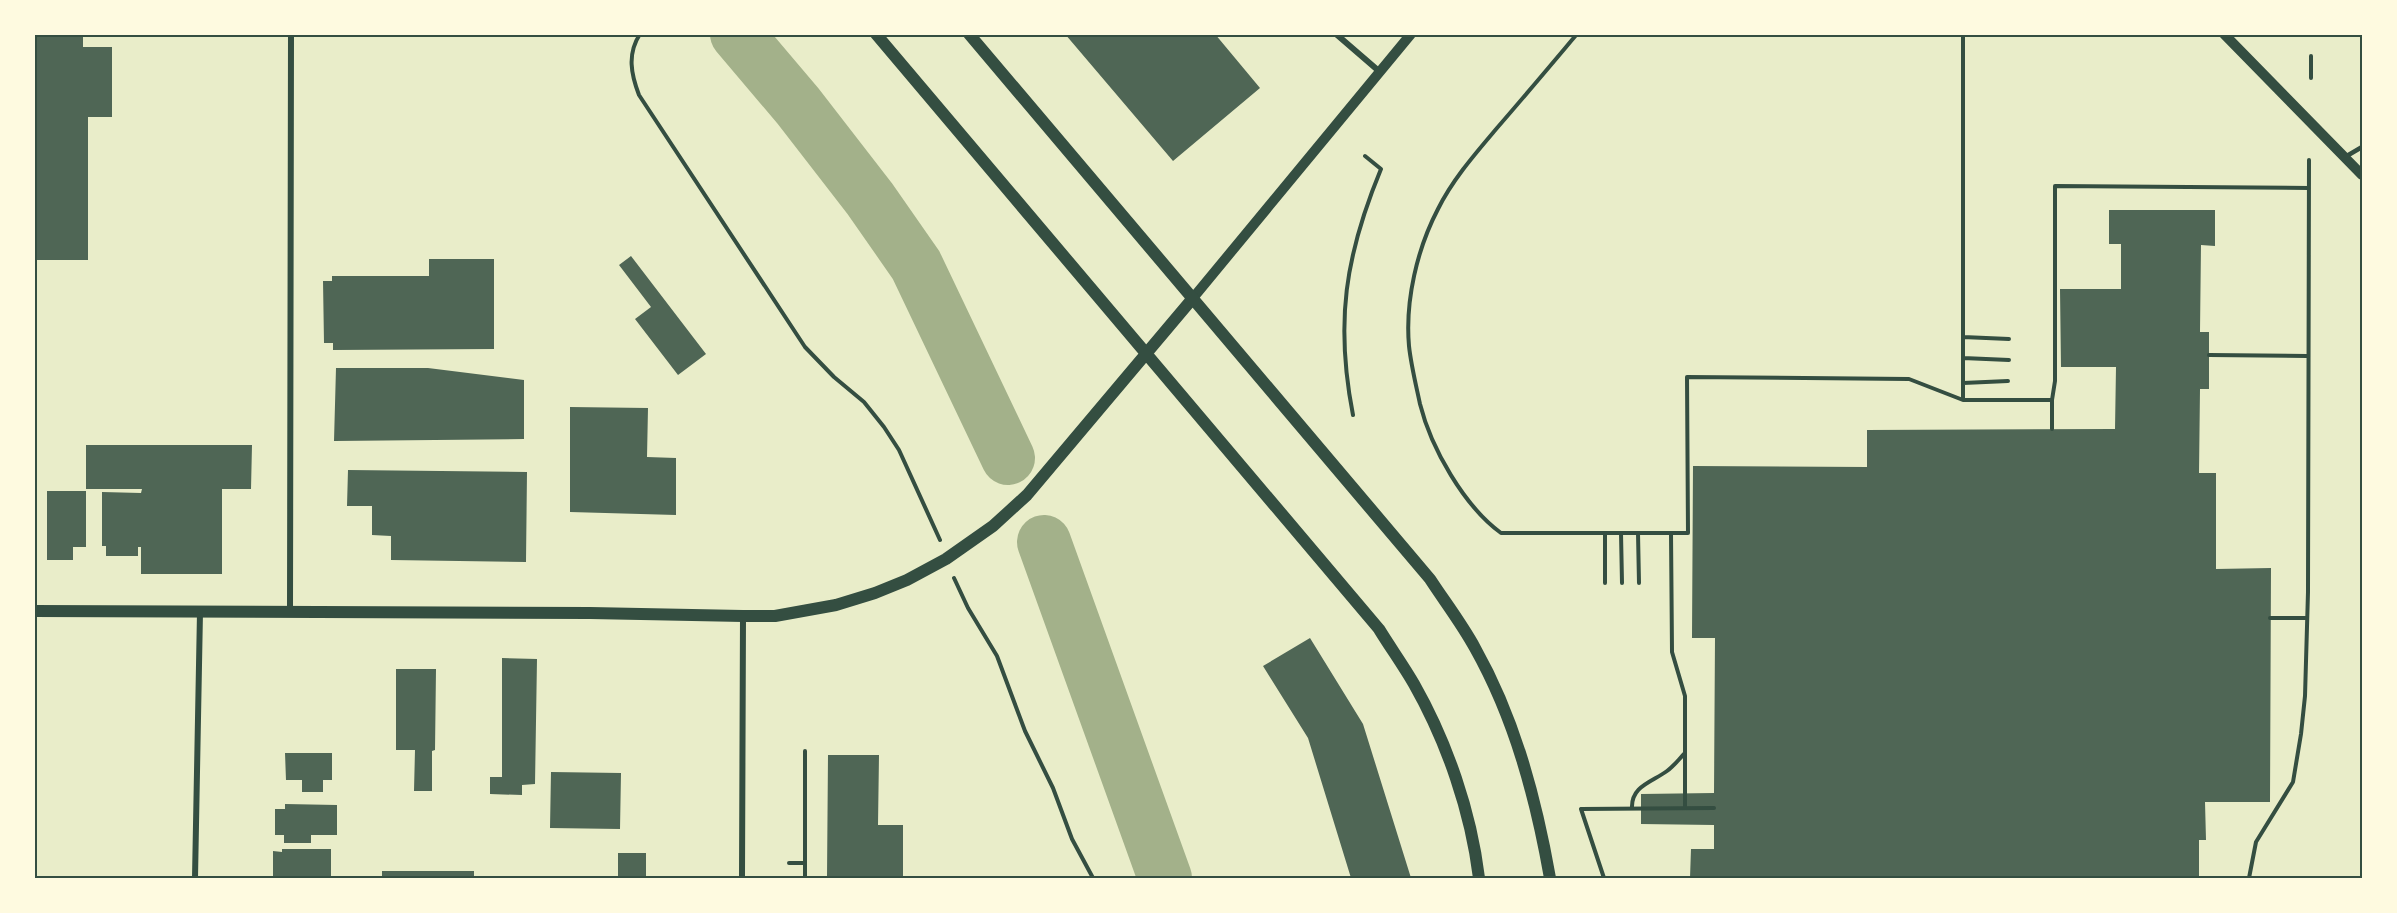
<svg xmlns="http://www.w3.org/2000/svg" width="2397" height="913" viewBox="0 0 2397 913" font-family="'Noto Sans',sans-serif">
  <rect width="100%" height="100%" fill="#e9edc9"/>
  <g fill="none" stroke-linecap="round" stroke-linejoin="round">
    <path stroke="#a3b18a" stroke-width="54" d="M 737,34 L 798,106 L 870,199 L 916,265 L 1008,458
      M 1044,542 L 1165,878"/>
  </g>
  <path fill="#4f6655" d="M 34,34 L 83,34 L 83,47 L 112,47 L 112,117 L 88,117 L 88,260 L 34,260 Z
    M 1065,34 L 1215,34 L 1260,88 L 1173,161 Z
    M 2109,210 L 2215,210 L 2215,246 L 2201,245 L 2200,332 L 2209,332 L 2209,389 L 2200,389 L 2199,473 L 2216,473 L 2216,569 L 2271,568 L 2270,802 L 2205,802 L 2206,840 L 2199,840 L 2199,878 L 1690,878 L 1691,849 L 1714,849 L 1714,825 L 1641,824 L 1641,794 L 1714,793 L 1715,638 L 1692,638 L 1693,466 L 1867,467 L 1867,430 L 2115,429 L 2116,367 L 2061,367 L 2060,289 L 2121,289 L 2121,244 L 2109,244 Z
    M 631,256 L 706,354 L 678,375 L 635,319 L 651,307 L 619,265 Z
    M 429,259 L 494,259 L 494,349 L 333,350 L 333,343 L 324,343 L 323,281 L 332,281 L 332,276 L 429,276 Z
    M 336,368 L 428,368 L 524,380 L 524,439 L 334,441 Z
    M 570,407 L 648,408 L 647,457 L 676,458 L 676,515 L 570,512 Z
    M 86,445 L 252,445 L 251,489 L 222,489 L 222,574 L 141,574 L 141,547 L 138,547 L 138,556 L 106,556 L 106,546 L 102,546 L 102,492 L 141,493 L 142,489 L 86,489 Z
    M 348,470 L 527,472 L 526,562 L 391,560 L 391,536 L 372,535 L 372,506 L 347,506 Z
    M 47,491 L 86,491 L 86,547 L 73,547 L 73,560 L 47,560 Z
    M 1310,638 L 1363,724 L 1411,878 L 1351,878 L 1308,738 L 1263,666 Z
    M 502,658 L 537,659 L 535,784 L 522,785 L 522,795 L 490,794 L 490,777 L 502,777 Z
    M 396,669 L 436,669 L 435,750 L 432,751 L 432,791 L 414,791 L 415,750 L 396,750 Z
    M 285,753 L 332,753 L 332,780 L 323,780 L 323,792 L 302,792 L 302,780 L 286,780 Z
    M 828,755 L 879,755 L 878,825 L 903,825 L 903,878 L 827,878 Z
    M 551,772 L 621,773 L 620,829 L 550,828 Z
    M 285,804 L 337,805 L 337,835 L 311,835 L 311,843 L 284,843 L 284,835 L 275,835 L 275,809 L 285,809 Z
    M 282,849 L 331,849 L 331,878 L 273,878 L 273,851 L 282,852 Z
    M 618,853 L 646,853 L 646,878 L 618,878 Z
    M 382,871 L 474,871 L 474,878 L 382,878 Z"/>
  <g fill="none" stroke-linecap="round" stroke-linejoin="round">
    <path stroke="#344e41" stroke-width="4" d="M 640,34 C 627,54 631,74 639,95 L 805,347 L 834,377 L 864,402 L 884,427 L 899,450 L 940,540
      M 1577,34 C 1550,66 1524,97 1497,128 C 1475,154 1453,179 1438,209 C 1417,249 1405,301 1409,346 C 1411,365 1416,385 1420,404 C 1431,448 1464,506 1501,533 L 1688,533 L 1687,377 L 1909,379 L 1963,400 L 2052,400
      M 1963,34 L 1963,400
      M 2311,78 L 2311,56
      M 1963,337 L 2009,339
      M 2209,355 L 2307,356
      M 1963,358 L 2009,360
      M 1963,383 L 2008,381
      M 1353,415 C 1335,323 1345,256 1381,169 L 1365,156
      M 2052,429 L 2052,400 L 2055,381 L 2055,186 L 2309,188
      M 1605,533 L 1605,583
      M 1621,533 L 1622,583
      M 1638,533 L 1639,583
      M 1671,533 L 1672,652 L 1685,696 L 1685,808
      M 954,578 L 968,608 L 997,656 L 1025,731 L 1053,788 L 1072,839 L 1093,878
      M 2270,618 L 2307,618
      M 1632,808 C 1631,786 1652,782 1667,771 C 1674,766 1679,759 1685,753
      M 789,863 L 805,863
      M 805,878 L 805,751
      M 1604,878 L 1581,809 L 1714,808
      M 2249,878 L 2256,842 L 2293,782 L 2301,734 L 2305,696 L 2308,592 L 2309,160"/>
    <path stroke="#344e41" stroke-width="4.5" d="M 2345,157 L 2362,147"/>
    <path stroke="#344e41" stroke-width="6" d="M 1336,34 L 1380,72
      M 290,612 L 291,34
      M 195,878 L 200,612
      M 742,878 L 743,616"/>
    <path stroke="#344e41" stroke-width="10" d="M 2224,34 L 2362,175
      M 1193,298 L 1411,34"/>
    <path stroke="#344e41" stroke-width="12" d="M 876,34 L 1379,629 C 1390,647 1403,665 1414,684 C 1447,742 1471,812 1479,878
      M 969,34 L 1430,579 C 1445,602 1462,624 1475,648 C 1515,719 1536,799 1550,878
      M 34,611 L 590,613 L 743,616 L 775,616 L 836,605 L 875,593 L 907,580 L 946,559 L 993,526 L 1027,495 L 1193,298"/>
  </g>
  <rect width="2397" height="913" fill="none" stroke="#fefae0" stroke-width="72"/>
  <rect x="36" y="36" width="2325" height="841" fill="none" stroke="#344e41" stroke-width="2"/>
</svg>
